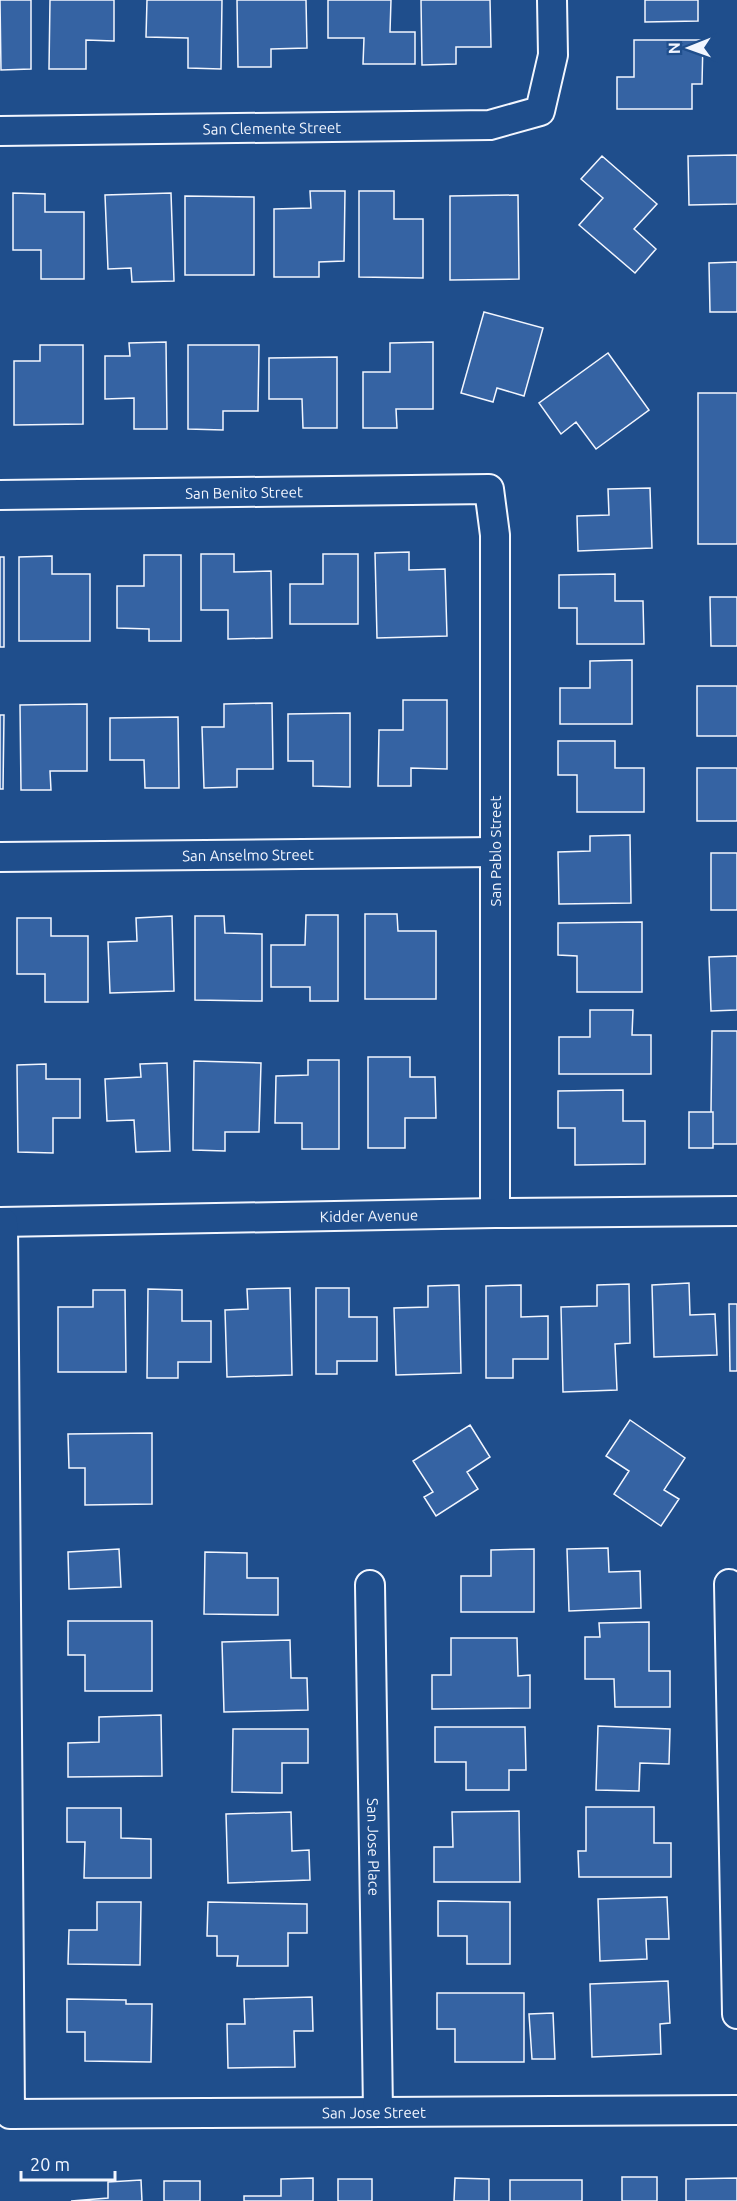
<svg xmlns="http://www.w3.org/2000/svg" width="737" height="2201" viewBox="0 0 737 2201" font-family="Ubuntu,sans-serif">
  <rect width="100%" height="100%" fill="#1f4e8c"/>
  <path fill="#3563a3" stroke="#f2f6ff" stroke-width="1.5" d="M 0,0 L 31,0 L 31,69 L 1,70 Z
    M 50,0 L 114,0 L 114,41 L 86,40 L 86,69 L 49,69 Z
    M 147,0 L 222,0 L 221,69 L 188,68 L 188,38 L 146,37 Z
    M 237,0 L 306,0 L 307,48 L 271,49 L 271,67 L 238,67 Z
    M 328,0 L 391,0 L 390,32 L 415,32 L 415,64 L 363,64 L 364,38 L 328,38 Z
    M 421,0 L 490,0 L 491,47 L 456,47 L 456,64 L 422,65 Z
    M 645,0 L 698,0 L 698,21 L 645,22 Z
    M 634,40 L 703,40 L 702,84 L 692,84 L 692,109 L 617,109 L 617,77 L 634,77 Z
    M 737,155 L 737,204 L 689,205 L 688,156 Z
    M 602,156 L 657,204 L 634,229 L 656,249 L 635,273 L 579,225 L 603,198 L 581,179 Z
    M 310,191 L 345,191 L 344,261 L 319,262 L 319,277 L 274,277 L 274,209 L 311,208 Z
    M 359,191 L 394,191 L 394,219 L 423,219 L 423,278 L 359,277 Z
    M 13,193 L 45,194 L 45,212 L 84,212 L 84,279 L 41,279 L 41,250 L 13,250 Z
    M 171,193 L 174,281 L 132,282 L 131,268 L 108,269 L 105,195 Z
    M 518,195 L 519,279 L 450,280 L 450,196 Z
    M 185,196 L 254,197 L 254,275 L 185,275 Z
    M 737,262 L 737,312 L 710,312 L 709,263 Z
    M 484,312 L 543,328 L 524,396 L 497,388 L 493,402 L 461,393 Z
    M 166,342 L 167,429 L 134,429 L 134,398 L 105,399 L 105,356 L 130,356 L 129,343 Z
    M 433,342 L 433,409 L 396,409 L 397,428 L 363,428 L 363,372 L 390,372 L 390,343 Z
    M 40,345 L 83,345 L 83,424 L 14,425 L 14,361 L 40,361 Z
    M 188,345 L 259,345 L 258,411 L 223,411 L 223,430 L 188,429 Z
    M 608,353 L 649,410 L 596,449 L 576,422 L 561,434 L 539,403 Z
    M 337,357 L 337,428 L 303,428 L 302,399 L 269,399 L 269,358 Z
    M 698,393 L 737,393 L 737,544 L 698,544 Z
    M 650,488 L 652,548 L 578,551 L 577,516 L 609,515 L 608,489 Z
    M 409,552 L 409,570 L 445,569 L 447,636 L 377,638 L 375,553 Z
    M 201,554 L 234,554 L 234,572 L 271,571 L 272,638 L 228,639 L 228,610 L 201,610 Z
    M 323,554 L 358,554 L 358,624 L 290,624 L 290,584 L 323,584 Z
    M 144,555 L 181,555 L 181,641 L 149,641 L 149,629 L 117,628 L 117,586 L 144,586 Z
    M 52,556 L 52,574 L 90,574 L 90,641 L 19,641 L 19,557 Z
    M 0,557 L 4,557 L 4,647 L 0,647 Z
    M 615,574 L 615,601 L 643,601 L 644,644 L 577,644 L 577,608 L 559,608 L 559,575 Z
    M 710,597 L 737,597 L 737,646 L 711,646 Z
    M 632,660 L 632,724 L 560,724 L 560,688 L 590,688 L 590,661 Z
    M 697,686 L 737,686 L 737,736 L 697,736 Z
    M 403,700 L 447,700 L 447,769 L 411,768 L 411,786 L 378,786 L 379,730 L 403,730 Z
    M 272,703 L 273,769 L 237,769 L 237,787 L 204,788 L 202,727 L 224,727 L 224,704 Z
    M 87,704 L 87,771 L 50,771 L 51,790 L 21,790 L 20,705 Z
    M 350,713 L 350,787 L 313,786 L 313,761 L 288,761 L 288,714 Z
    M 0,715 L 4,715 L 3,789 L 0,789 Z
    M 178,717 L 179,788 L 145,788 L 144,760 L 110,760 L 110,718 Z
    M 558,741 L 615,741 L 615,768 L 644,768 L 644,812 L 577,812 L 577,775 L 558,775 Z
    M 697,768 L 737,768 L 737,821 L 697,821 Z
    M 630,835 L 631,903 L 559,904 L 558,852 L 590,851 L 590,836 Z
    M 711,853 L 737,853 L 737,910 L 711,910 Z
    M 365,914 L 397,914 L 398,931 L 436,931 L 436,999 L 365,999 Z
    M 306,915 L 338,915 L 338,1001 L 310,1001 L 310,987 L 271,987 L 271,945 L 305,945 Z
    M 172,916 L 174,991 L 110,993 L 108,942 L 137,941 L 136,918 Z
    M 195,916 L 224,916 L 225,933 L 262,934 L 262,1001 L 195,1000 Z
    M 17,918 L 51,918 L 51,936 L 88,936 L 88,1002 L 45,1002 L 45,974 L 17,974 Z
    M 642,922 L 642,992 L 577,992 L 577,956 L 558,955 L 558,923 Z
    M 737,956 L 737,1010 L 711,1011 L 709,957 Z
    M 590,1010 L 633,1010 L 632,1035 L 651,1035 L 651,1074 L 559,1074 L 559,1037 L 590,1037 Z
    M 712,1031 L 737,1031 L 737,1144 L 713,1144 L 713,1112 L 711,1112 Z
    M 368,1057 L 410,1057 L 410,1077 L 435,1077 L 436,1118 L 405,1118 L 405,1148 L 368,1148 Z
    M 308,1060 L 339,1060 L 339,1149 L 302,1149 L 302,1123 L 275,1123 L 276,1076 L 308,1075 Z
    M 194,1061 L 261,1063 L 259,1132 L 225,1132 L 225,1151 L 193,1150 Z
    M 167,1063 L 170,1151 L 136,1152 L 134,1120 L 107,1121 L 105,1079 L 141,1077 L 140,1064 Z
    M 46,1064 L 46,1079 L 80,1079 L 80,1118 L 53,1118 L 53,1153 L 18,1152 L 17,1065 Z
    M 623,1090 L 623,1121 L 645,1121 L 645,1164 L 575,1165 L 575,1128 L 558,1128 L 558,1091 Z
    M 689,1112 L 713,1112 L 713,1148 L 689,1148 Z
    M 689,1283 L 690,1315 L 715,1314 L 717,1355 L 654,1357 L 652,1285 Z
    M 629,1284 L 630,1343 L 615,1344 L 617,1390 L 563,1392 L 561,1307 L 597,1306 L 597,1285 Z
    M 459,1285 L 461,1373 L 396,1375 L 394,1308 L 428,1307 L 428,1286 Z
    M 521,1285 L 521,1317 L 548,1316 L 548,1359 L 513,1359 L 513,1378 L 486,1378 L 486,1286 Z
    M 290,1288 L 292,1375 L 227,1377 L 225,1310 L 248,1309 L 247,1289 Z
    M 316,1288 L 349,1288 L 349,1317 L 377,1317 L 377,1361 L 337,1361 L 337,1374 L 316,1374 Z
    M 148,1289 L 182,1290 L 182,1321 L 211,1321 L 211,1362 L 178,1362 L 178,1378 L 147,1378 Z
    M 93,1290 L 125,1290 L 126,1372 L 58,1372 L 58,1307 L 93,1307 Z
    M 729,1304 L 737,1304 L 737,1371 L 730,1371 Z
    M 630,1420 L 685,1458 L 664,1490 L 679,1499 L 661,1526 L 614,1494 L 629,1471 L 606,1456 Z
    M 470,1425 L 490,1457 L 467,1472 L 478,1489 L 436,1516 L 424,1497 L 433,1492 L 413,1461 Z
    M 152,1433 L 152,1504 L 85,1505 L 85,1468 L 69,1468 L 68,1434 Z
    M 608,1548 L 609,1572 L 640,1571 L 641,1608 L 569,1611 L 567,1549 Z
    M 119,1549 L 121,1587 L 69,1589 L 68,1552 Z
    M 534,1549 L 534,1612 L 461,1612 L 461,1576 L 491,1576 L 491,1550 Z
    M 205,1552 L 247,1553 L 247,1578 L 278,1578 L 278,1615 L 204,1614 Z
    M 68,1621 L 152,1621 L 152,1691 L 85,1691 L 85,1655 L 68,1655 Z
    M 649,1622 L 649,1671 L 670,1671 L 670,1707 L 615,1707 L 614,1679 L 585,1679 L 585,1637 L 600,1637 L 599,1623 Z
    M 451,1638 L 517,1638 L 518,1676 L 530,1675 L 530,1708 L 432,1709 L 432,1675 L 451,1675 Z
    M 290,1640 L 291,1678 L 307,1678 L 308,1710 L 224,1712 L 222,1642 Z
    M 161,1715 L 162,1776 L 68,1777 L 68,1743 L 99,1742 L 99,1717 Z
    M 598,1726 L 670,1729 L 669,1764 L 640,1763 L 639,1791 L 596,1790 Z
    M 435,1727 L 525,1727 L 526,1770 L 509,1770 L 509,1790 L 466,1790 L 466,1762 L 435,1762 Z
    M 233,1729 L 308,1729 L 308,1763 L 282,1763 L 282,1793 L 232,1792 Z
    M 586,1807 L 654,1807 L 654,1843 L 671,1843 L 671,1877 L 579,1877 L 578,1851 L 586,1851 Z
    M 67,1808 L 121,1808 L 121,1838 L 151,1839 L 151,1878 L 84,1878 L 85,1842 L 67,1842 Z
    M 519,1811 L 520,1882 L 434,1882 L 434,1847 L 453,1847 L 452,1812 Z
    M 291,1812 L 292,1851 L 309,1850 L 310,1880 L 228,1883 L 226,1814 Z
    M 667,1897 L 669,1939 L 646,1939 L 647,1959 L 600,1961 L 598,1899 Z
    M 438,1901 L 510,1902 L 510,1964 L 467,1964 L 467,1936 L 438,1936 Z
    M 97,1902 L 141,1902 L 140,1965 L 68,1964 L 69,1930 L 97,1930 Z
    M 208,1902 L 307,1904 L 307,1933 L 288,1933 L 288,1966 L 237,1966 L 238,1956 L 217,1956 L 217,1936 L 207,1936 Z
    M 668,1981 L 670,2023 L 660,2024 L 661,2054 L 592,2057 L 590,1984 Z
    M 437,1993 L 524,1993 L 524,2062 L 455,2062 L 455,2029 L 437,2029 Z
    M 312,1997 L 313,2031 L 294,2031 L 295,2067 L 228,2068 L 227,2024 L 245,2024 L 244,1999 Z
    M 67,1999 L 126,2000 L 126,2004 L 152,2004 L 151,2062 L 85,2061 L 85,2032 L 67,2032 Z
    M 553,2013 L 555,2059 L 532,2059 L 529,2014 Z
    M 622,2177 L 657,2177 L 657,2201 L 622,2201 Z
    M 313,2178 L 313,2201 L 244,2201 L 244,2196 L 281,2196 L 281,2179 Z
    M 455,2178 L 489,2179 L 489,2201 L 454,2201 Z
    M 737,2178 L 737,2201 L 686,2201 L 686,2179 Z
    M 338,2179 L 372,2179 L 372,2201 L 338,2201 Z
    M 141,2180 L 142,2201 L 71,2201 L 108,2198 L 108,2182 Z
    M 510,2180 L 582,2180 L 582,2201 L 510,2201 Z
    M 164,2181 L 200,2181 L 200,2201 L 164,2201 Z"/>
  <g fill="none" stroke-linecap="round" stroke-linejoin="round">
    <g stroke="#f2f6ff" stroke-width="32">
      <g id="street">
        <path id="s1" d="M 0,131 L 490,125 L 540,111 L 553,55 L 552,0"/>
        <path id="s2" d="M 0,495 L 489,489 L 495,535 L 495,1213"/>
        <path id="s3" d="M 0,857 L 495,852"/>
        <path id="s4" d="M 0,1222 L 495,1213 L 737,1211"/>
        <path id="s5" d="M 3,1222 L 10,2114 L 737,2110"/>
        <path d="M 729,1584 L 737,2014"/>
        <path id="s6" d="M 370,1585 L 378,2111"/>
      </g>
    </g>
    <use href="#street" stroke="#1f4e8c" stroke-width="28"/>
  </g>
  <g text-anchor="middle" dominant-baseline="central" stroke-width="4.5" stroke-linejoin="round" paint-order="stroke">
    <g font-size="15" fill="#f2f6ff" stroke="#1f4e8c">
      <text stroke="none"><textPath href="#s1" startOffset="272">San Clemente Street</textPath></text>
      <text stroke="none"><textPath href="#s2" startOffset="244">San Benito Street</textPath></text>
      <text transform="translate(495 851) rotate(-90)">San Pablo Street</text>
      <text stroke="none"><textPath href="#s3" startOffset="248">San Anselmo Street</textPath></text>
      <text stroke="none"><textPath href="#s4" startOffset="369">Kidder Avenue</textPath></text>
      <text stroke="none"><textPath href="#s6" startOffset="262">San Jose Place</textPath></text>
      <text stroke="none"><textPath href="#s5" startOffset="1256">San Jose Street</textPath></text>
    </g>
  </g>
  <g transform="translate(689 48) rotate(269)" stroke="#1f4e8c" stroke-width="4.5" paint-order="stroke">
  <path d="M0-4.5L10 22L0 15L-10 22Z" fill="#f2f6ff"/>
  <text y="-9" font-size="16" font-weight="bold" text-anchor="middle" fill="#f2f6ff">N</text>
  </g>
  <path d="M21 2171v9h94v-9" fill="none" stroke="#f2f6ff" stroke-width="3"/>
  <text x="30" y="2171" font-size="18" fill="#f2f6ff" stroke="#1f4e8c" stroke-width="4.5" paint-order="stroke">20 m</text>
</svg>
